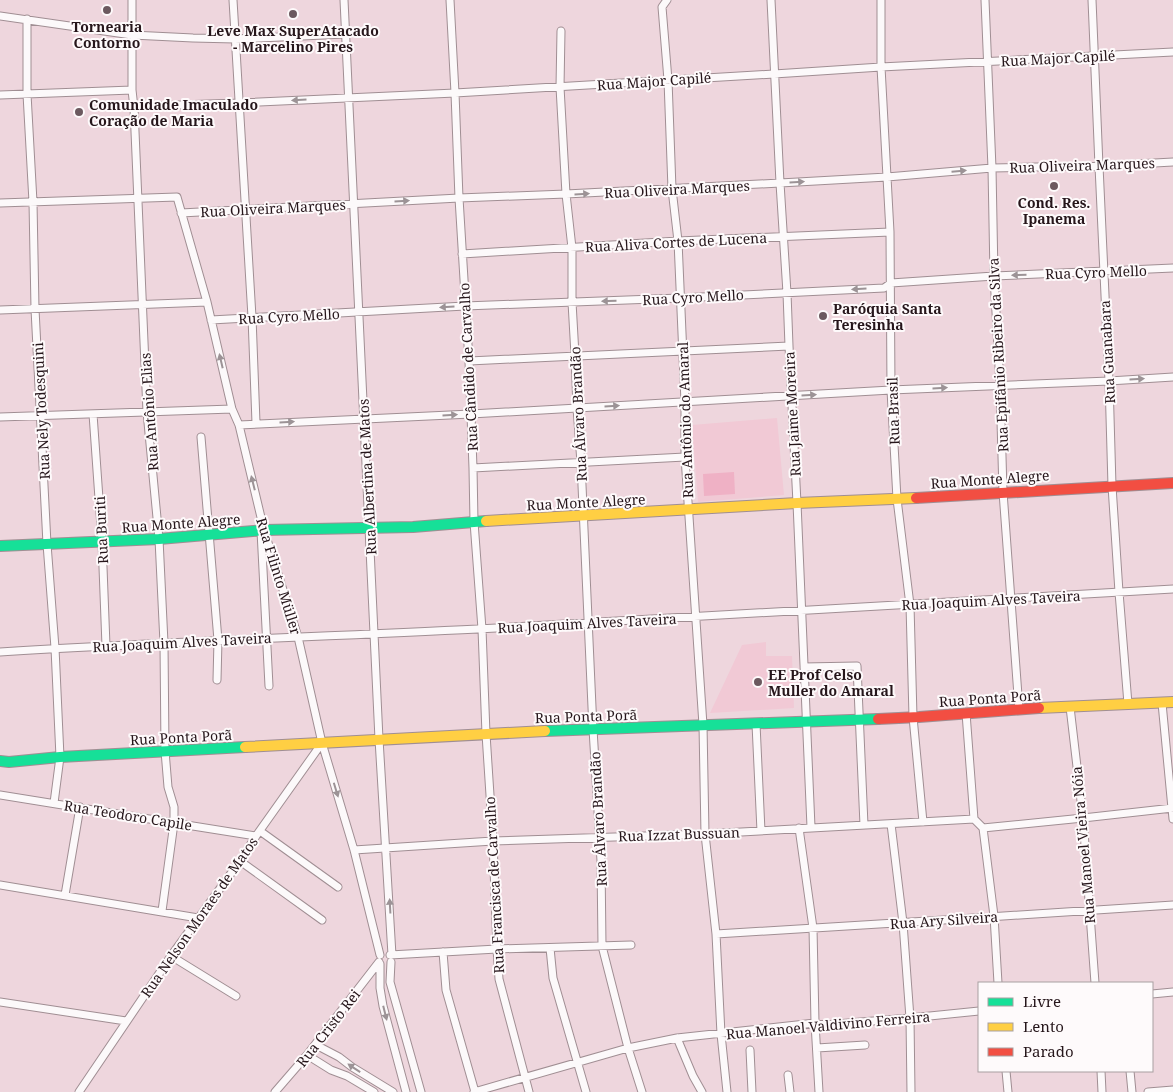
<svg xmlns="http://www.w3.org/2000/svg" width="1173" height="1092" viewBox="0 0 1173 1092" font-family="'Noto Serif',serif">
  <rect width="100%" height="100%" fill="#eed6dd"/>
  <path fill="#f1c9d5" d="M 777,418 L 784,495 L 698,502 L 692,425 Z
    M 766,642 L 766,656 L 792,656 L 794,708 L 710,713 L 742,645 Z"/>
  <path fill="#efb1c5" d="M 734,472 L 735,494 L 704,496 L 703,474 Z"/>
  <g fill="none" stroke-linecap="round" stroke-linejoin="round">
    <g stroke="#a08e93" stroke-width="9">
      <path id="street" d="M 132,0 L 132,90 L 134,108 L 147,412 L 159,539 L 164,643 L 165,751 L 168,787 L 174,807 L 174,823 L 162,911
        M 233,0 L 252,317 L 256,423
        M 344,0 L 379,739 L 392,955
        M 450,0 L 455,93 L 459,198 L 469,361 L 473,468 L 474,522 L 482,629 L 486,734 L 493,841 L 497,949 L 499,979 L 529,1092
        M 667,0 L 662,7 L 668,80 L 672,189 L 678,241 L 685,402 L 685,457 L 703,725 L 705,834 L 716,934 L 721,1034 L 727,1092
        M 771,0 L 780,183 L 787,293 L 789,346 L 797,503 L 811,827
        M 881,0 L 881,67 L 890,232 L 891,390 L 897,499 L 910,605 L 913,717 L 923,822
        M 985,0 L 992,168 L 994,276 L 1000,385 L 1003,492 L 1019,709
        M 1092,0 L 1099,166 L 1109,381 L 1112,486 L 1119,592 L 1128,704
        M 0,16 L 132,35 L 193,38 L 235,39 L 345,34
        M 27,19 L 27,94 L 33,202 L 35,309 L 47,544 L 55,648 L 60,757 L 54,803
        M 561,31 L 560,87 L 566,194 L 572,248 L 572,302 L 575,355 L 577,408 L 581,463 L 593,729 L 601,861 L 602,946 L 628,1048 L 642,1092
        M 0,95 L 132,90
        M 134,108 L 149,106 L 239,103 L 455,93 L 774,74 L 881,67 L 1173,52
        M 0,203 L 177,197 L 207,302 L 232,409 L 239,425 L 264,530 L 298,637 L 322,743 L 354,850 L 380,955
        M 181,213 L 459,198 L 566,194 L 780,183 L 887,177 L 992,168 L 1118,165 L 1173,162
        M 462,254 L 678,241 L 890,232
        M 0,310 L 207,302
        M 211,320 L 465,306 L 680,298 L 884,288 L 891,283 L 994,276 L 1173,268
        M 469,361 L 789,346
        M 93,414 L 102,541 L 106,646
        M 0,417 L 232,409
        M 239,425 L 471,414 L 891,390 L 1109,381 L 1173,377
        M 201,437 L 218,640 L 217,680
        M 473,468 L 685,457
        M 261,531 L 269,686
        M 0,652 C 159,642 318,637 478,629 C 709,617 941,603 1173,589
        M 804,667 L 857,666 L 864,825
        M 1162,703 L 1173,819
        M 1070,707 L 1083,818 L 1095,983
        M 966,713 L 974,819 L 983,828 L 994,916 L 998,983
        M 756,724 L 761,831
        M 0,795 L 174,823 L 256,836
        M 891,824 L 903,923 L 910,1018 L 911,1092
        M 799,828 L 813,928 L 815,1023 L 819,1092
        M 983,828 L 1083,818 L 1173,808
        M 260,831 L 338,887
        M 354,850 L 493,841 L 705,834 L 974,819
        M 240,861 L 322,920
        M 0,885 L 198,918
        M 65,895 L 80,807
        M 716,934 C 868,925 1021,915 1173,905
        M 550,948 L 553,978 L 586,1092
        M 443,952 L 446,990 L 475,1092
        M 390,955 L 497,949 L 631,945
        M 171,956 L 236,996
        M 391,962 L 390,982 L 421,1092
        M 380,964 L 380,988 L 383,1006 L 406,1092
        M 1152,994 L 1173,992
        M 0,1002 L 126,1021
        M 677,1038 L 693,1076 L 702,1092
        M 316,1045 L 339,1057 L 352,1067 L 393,1092
        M 817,1048 L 865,1045
        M 750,1050 L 752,1092
        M 307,1055 L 331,1070 L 347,1076 L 374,1092
        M 1006,1071 L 1008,1092
        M 1101,1071 L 1102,1092
        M 1130,1071 L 1132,1092
        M 788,1075 L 790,1092
        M 79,1092 L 171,956 L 240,861 L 256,836 L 322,743
        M 275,1092 L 307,1055 L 379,962
        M 474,1092 L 628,1048 L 677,1038 L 815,1023 L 824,1025 L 910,1018 L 979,1011
        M 1148,1092 L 1173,1090"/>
    </g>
    <g stroke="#a08e93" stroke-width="12">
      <path id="fast" d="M 0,546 L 159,539 L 264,530 L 413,527 L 486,521
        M 545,731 L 878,719
        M 0,761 L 9,762 L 60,757 L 245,747"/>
    </g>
    <g stroke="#a08e93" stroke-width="12">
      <path id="slow" d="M 486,521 L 797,503 L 916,498
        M 1039,708 L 1173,702
        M 245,747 L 545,731"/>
    </g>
    <g stroke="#a08e93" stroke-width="12">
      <path id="jam" d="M 916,498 L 1173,483
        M 878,719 L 919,717 L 1039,708"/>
    </g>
    <use href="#street" stroke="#fcf9fa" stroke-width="7"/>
    <use href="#fast" stroke="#16e098" stroke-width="10"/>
    <use href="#slow" stroke="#ffcf43" stroke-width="10"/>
    <use href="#jam" stroke="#f24e42" stroke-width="10"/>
  </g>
  <defs><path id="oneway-solid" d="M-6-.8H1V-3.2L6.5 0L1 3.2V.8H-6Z" transform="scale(1.25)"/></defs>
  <g fill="#9c9396">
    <use href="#oneway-solid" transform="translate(299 100) rotate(177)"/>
    <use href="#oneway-solid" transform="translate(959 171) rotate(-5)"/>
    <use href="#oneway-solid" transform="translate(797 182) rotate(-3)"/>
    <use href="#oneway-solid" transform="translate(582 194) rotate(-3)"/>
    <use href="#oneway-solid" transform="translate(402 201) rotate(-3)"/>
    <use href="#oneway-solid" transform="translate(1019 275) rotate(178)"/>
    <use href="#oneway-solid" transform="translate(859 289) rotate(177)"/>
    <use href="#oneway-solid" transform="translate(609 301) rotate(178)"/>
    <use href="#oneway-solid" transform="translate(447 307) rotate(177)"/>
    <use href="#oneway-solid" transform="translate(221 361) rotate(-103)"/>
    <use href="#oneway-solid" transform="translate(1137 379) rotate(-4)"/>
    <use href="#oneway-solid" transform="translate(940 388) rotate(-3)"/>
    <use href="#oneway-solid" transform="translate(809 395) rotate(-4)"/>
    <use href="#oneway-solid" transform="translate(612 406) rotate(-3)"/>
    <use href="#oneway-solid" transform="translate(450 415) rotate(-3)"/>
    <use href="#oneway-solid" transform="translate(287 422) rotate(-3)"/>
    <use href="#oneway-solid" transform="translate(253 483) rotate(-104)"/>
    <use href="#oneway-solid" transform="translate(336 790) rotate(73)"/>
    <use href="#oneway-solid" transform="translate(390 906) rotate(-93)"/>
    <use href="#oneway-solid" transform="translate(385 1013) rotate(76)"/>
    <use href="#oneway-solid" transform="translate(354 1068) rotate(-146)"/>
  </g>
  <g fill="#6c595f" stroke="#fefafb" stroke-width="2">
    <circle cx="107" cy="10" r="5"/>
    <circle cx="293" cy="14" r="5"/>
    <circle cx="79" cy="112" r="5"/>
    <circle cx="1054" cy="186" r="5"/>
    <circle cx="823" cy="316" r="5"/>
    <circle cx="758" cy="682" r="5"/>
  </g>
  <g text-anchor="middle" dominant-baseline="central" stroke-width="4" stroke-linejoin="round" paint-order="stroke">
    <g font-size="14" font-weight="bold" fill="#26161b" stroke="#fefafb">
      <text x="107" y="26">Tornearia<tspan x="107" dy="16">Contorno</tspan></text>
      <text x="293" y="30">Leve Max SuperAtacado<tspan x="293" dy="16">- Marcelino Pires</tspan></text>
      <text x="89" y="104" text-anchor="start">Comunidade Imaculado<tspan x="89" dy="16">Coração de Maria</tspan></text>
      <text x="1054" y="202">Cond. Res.<tspan x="1054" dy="16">Ipanema</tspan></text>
      <text x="833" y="308" text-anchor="start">Paróquia Santa<tspan x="833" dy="16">Teresinha</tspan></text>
      <text x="768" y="674" text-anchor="start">EE Prof Celso<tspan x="768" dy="16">Muller do Amaral</tspan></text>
    </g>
    <g font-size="14" fill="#26161b" stroke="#fefafb">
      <text transform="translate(1058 58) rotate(-3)">Rua Major Capilé</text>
      <text transform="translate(654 81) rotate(-4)">Rua Major Capilé</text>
      <text transform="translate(1082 165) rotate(-2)">Rua Oliveira Marques</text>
      <text transform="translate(677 189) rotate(-3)">Rua Oliveira Marques</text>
      <text transform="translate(273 208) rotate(-3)">Rua Oliveira Marques</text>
      <text transform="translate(676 242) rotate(-3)">Rua Aliva Cortes de Lucena</text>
      <text transform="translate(1096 272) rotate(-2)">Rua Cyro Mello</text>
      <text transform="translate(693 297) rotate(-3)">Rua Cyro Mello</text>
      <text transform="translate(289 316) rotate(-3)">Rua Cyro Mello</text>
      <text transform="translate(1107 352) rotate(-93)">Rua Guanabara</text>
      <text transform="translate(998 355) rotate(-93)">Rua Epifânio Ribeiro da Silva</text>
      <text transform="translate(468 367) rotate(-93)">Rua Cândido de Carvalho</text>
      <text transform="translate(41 411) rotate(-93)">Rua Nely Todesquini</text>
      <text transform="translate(893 411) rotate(-92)">Rua Brasil</text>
      <text transform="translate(149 412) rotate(-94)">Rua Antônio Elias</text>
      <text transform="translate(578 414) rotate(-93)">Rua Álvaro Brandão</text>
      <text transform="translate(792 414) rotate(-93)">Rua Jaime Moreira</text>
      <text transform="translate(685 420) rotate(-92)">Rua Antônio do Amaral</text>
      <text transform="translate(367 477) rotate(-93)">Rua Albertina de Matos</text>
      <text transform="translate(990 479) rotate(-4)">Rua Monte Alegre</text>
      <text transform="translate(586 502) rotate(-3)">Rua Monte Alegre</text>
      <text transform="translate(181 523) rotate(-4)">Rua Monte Alegre</text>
      <text transform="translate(101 530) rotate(-93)">Rua Buriti</text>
      <text transform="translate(279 576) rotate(73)">Rua Filinto Müller</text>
      <text transform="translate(991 600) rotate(-3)">Rua Joaquim Alves Taveira</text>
      <text transform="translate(587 623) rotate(-3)">Rua Joaquim Alves Taveira</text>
      <text transform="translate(182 642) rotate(-3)">Rua Joaquim Alves Taveira</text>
      <text transform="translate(990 698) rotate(-4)">Rua Ponta Porã</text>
      <text transform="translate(586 716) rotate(-2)">Rua Ponta Porã</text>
      <text transform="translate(181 737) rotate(-3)">Rua Ponta Porã</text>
      <text transform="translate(128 815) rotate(9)">Rua Teodoro Capile</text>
      <text transform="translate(598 819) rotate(-93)">Rua Álvaro Brandão</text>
      <text transform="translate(679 834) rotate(-2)">Rua Izzat Bussuan</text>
      <text transform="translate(1083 845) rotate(-95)">Rua Manoel Vieira Nóia</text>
      <text transform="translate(494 885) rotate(-93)">Rua Francisca de Carvalho</text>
      <text transform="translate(199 917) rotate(-55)">Rua Nelson Moraes de Matos</text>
      <text transform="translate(944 920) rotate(-4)">Rua Ary Silveira</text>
      <text transform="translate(828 1025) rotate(-5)">Rua Manoel Valdivino Ferreira</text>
      <text transform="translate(328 1028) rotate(-52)">Rua Cristo Rei</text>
    </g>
  </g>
  <rect x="978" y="982" width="175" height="90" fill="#fefafb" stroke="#a89fa1"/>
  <rect x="988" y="998" width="25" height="8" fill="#16e098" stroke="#a89fa1"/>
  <text x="1023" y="1007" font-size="15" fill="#26161b">Livre</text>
  <rect x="988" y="1023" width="25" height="8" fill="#ffcf43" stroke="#a89fa1"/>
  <text x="1023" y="1032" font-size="15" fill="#26161b">Lento</text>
  <rect x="988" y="1048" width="25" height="8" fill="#f24e42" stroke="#a89fa1"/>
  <text x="1023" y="1057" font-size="15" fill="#26161b">Parado</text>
</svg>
